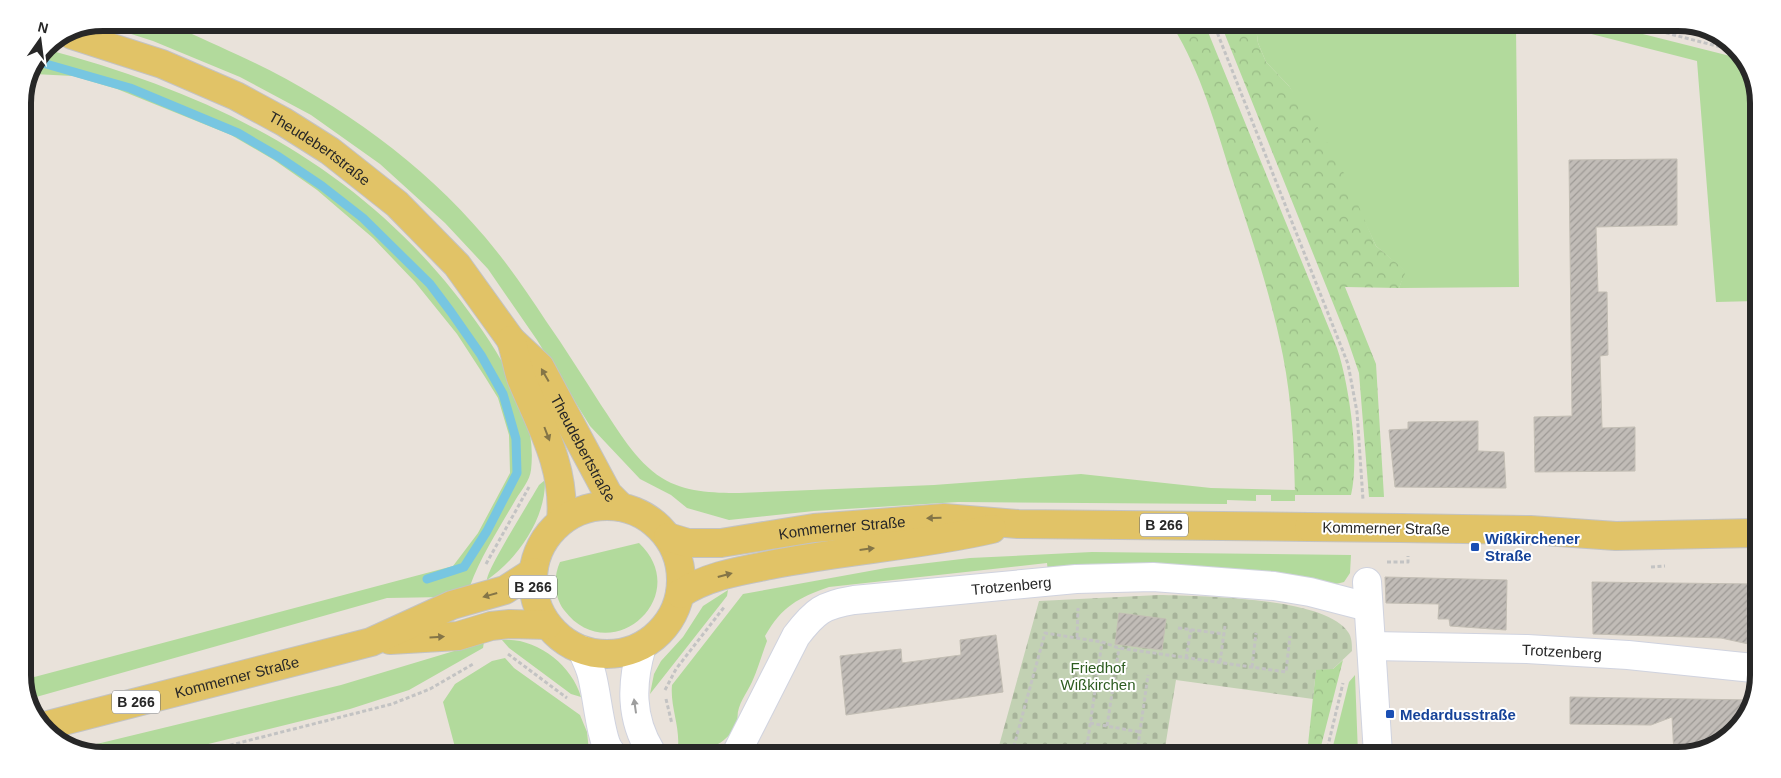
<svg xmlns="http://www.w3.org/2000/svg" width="1781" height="778" viewBox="0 0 1781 778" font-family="Helvetica,sans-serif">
  <defs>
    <pattern id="forest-crowns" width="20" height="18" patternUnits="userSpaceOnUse" patternTransform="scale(1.25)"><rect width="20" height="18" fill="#b2da9c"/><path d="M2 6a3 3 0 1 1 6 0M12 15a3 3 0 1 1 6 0" fill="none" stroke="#99bb86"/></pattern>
    <pattern id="cemetery-stones" width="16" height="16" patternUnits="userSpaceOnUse" patternTransform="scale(1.25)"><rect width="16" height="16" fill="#c2d1b3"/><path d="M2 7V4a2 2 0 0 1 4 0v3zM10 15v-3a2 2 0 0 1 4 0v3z" fill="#a7b39a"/></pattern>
    <pattern id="building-hatch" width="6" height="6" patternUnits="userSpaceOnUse" patternTransform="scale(1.25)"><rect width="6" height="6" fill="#c1bcb7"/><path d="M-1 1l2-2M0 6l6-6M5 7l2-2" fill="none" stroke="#9d9995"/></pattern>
  </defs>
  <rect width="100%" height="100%" fill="#e9e2da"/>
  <path fill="#b2da9c" d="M 103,23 C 121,23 144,19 161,23 C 187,30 213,44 238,55 C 331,98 418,158 485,237 C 507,263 527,292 546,321 C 565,348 583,377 601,405 C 618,430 635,461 662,478 C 684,492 713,493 739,493 L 934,485 L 1081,474 L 1211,488 L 1295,490 L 1295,501 L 1271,501 L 1271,495 L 1256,495 L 1256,501 L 1227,500 L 1227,504 L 958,502 L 814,511 L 729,520 L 687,508 L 671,495 L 640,479 L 590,426 L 537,340 L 488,269 L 445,223 L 380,164 L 311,115 L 240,77 L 153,41 L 100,24 Z
    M 1256,27 L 1516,28 L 1519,287 L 1399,288 L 1405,271 L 1376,246 L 1364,220 L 1289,86 L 1266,62 L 1258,43 Z
    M 1568,28 L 1619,28 L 1746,60 L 1758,98 L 1756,301 L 1716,302 L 1697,61 Z
    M 1676,29 L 1707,29 L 1723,40 Z
    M 45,49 C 224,96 375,174 482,330 C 510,371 537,419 531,470 C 530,480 521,491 516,499 C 500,527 481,556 470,586 L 445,592 L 445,597 L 387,598 L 29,699 L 23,680 L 453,566 L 478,533 L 510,473 L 509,435 L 498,398 L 485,377 L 457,334 L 415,282 L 373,238 L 317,190 L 274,160 L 231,135 L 117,89 L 73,76 L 34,74 Z
    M 545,480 C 546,518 518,559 487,580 C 487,569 530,501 539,485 Z
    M 639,543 C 695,596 610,671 564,610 C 554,597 553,577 560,562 Z
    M 1092,552 L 1351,555 L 1350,573 L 1344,582 L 1332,585 L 1048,572 L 1047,563 L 829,587 C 798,598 782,606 765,636 L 767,641 C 762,654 758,669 752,682 C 746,695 735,707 738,722 C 727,745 703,756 678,747 C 680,726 670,706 672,685 L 743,594 L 886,568 L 970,558 Z
    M 728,590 L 727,596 L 650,694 L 654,674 L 661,661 L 683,637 L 703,606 Z
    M 502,640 C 536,637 572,665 581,697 L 571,694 L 509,648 Z
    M 484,642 L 483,648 L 409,690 L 350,709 L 184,750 L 76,749 L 341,685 Z
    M 505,658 L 514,668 L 580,715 L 587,732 L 589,751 L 456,751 L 443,702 L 455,684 L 492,661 Z
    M 1355,675 L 1358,754 L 1331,754 L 1349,682 Z"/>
  <path fill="url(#forest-crowns)" d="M 1173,27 L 1206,27 L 1337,348 C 1349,384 1360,458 1351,495 L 1295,495 C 1294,448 1292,402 1283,356 C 1271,295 1251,236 1232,178 C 1216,127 1201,72 1173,27 Z
    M 1222,27 L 1256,27 L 1258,43 L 1266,62 L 1289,86 L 1323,135 L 1346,177 L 1376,246 L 1406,271 L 1399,288 L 1345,287 L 1376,364 L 1384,497 L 1369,497 L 1359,373 L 1347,338 Z
    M 1343,660 L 1319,754 L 1307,754 L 1316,669 L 1333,669 Z"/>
  <path fill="url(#cemetery-stones)" d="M 1159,595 C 1199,596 1325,597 1348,632 C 1352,637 1352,645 1352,651 L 1333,669 L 1316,670 L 1313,699 L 1176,680 L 1164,754 L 997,753 L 1039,601 Z"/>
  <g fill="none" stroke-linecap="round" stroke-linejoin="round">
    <path stroke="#77c6e1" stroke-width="9" d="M 39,62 L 130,88 L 238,133 L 279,157 L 322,186 L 363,218 L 430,284 L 451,312 L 481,355 L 503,394 L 516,439 L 517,473 L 487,531 L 464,567 L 427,579"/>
  </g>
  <path fill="url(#building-hatch)" stroke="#c3beb4" d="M 1677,159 L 1677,225 L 1596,227 L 1598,292 L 1607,292 L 1608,355 L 1600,356 L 1602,428 L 1635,427 L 1635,471 L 1535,472 L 1534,417 L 1572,416 L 1569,160 Z
    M 1478,421 L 1478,451 L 1504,452 L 1506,488 L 1395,487 L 1389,430 L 1408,429 L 1408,422 Z
    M 1385,577 L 1507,580 L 1506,630 L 1450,626 L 1449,619 L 1438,619 L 1439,604 L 1386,603 Z
    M 1592,582 L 1753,584 L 1753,645 L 1721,638 L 1593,634 Z
    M 1119,613 L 1166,619 L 1162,650 L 1115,644 Z
    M 996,635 L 1003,692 L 846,715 L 840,656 L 901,649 L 902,663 L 961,655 L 960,640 Z
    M 1570,697 L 1752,700 L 1752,706 L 1723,742 L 1674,755 L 1672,717 L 1651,725 L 1570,724 Z"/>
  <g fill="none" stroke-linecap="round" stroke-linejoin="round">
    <g stroke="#d0d3df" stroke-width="30">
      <g id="minor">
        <path d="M 1367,582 L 1378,754"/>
        <path d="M 642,646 C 631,683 630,718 651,752"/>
        <path id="s1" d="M 1372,646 L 1527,649 L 1628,655 L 1753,668"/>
        <path d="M 582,650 C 585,657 589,665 591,672 C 597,691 600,739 610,751"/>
        <path id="s2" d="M 737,752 L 796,636 C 815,611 823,605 854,600 L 1076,579 L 1153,577 L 1274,586 L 1310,592 L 1368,607"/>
      </g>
    </g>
    <g stroke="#c3c3c3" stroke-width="30">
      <g id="major">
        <path id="s3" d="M 72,35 L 162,64 L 236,96 L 284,122 L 330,151 L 397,204 L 457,265 L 511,340 L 540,367 L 608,494 L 621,507"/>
        <path d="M 511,340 C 515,352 517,366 521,378 C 541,426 566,468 561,521"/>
        <circle cx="607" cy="580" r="74"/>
        <path d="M 1400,528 L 1530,530 L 1616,536 L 1754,533"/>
        <path id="s4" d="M 668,537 L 688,543 L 721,543 L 814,528 L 944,518 L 1018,524 L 1309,527"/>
        <path d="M 680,594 C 707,576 739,571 770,565 C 844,550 919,546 992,529"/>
        <path d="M 390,640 L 458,636 L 491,626 L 510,624 L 547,625"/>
        <path id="s5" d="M 44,726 L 371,642 L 452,605 L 505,590 L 533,572"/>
      </g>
    </g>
    <path stroke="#c3c3c3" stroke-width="3" stroke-dasharray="4 2.5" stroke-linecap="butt" d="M 1215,27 L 1348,364 L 1357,412 L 1363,500
      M 1647,28 L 1736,51
      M 1387,562 L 1408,562 L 1408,556
      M 486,564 L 529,487
      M 1651,567 L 1665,566
      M 1178,628 L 1224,634
      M 1077,637 L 1078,608
      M 508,654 L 567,698
      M 1186,658 L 1191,629
      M 1220,662 L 1225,626
      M 1252,667 L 1256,633
      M 665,690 L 676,669 L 725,606
      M 666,699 L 672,724
      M 1090,723 L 1140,732
      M 1107,726 L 1119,648
      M 211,750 L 392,704 L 430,689 L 473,664
      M 1012,753 L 1045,633 L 1102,642 L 1119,648 L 1286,672 L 1290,636
      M 1086,753 L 1102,642
      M 1137,753 L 1148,675
      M 1326,754 L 1343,683"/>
    <use href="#minor" stroke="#fff" stroke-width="28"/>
    <use href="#major" stroke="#e1c367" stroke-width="28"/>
    <g stroke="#c3c3c3" stroke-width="30" stroke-linecap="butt">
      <path id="major-bridge" d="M 1309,527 L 1400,528"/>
    </g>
    <use href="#major-bridge" stroke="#e1c367" stroke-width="28"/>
  </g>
  <defs><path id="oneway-solid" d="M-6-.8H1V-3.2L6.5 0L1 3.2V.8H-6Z" transform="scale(1.25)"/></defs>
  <g fill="#847547">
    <use href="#oneway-solid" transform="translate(545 375) rotate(-120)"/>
    <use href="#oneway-solid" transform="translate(547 434) rotate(69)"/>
    <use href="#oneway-solid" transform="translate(934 518) rotate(178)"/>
    <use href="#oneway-solid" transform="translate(867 549) rotate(-7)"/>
    <use href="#oneway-solid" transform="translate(725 575) rotate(-15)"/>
    <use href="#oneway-solid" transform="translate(490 595) rotate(164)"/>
    <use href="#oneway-solid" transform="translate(437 637) rotate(-4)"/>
  </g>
  <use fill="#9e9e9e" href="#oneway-solid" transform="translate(635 706) rotate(-98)"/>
  <g fill="#1a4fb4" stroke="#fff" stroke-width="2">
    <rect x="1470" y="542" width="10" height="10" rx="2.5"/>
    <rect x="1385" y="709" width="10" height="10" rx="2.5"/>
  </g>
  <g text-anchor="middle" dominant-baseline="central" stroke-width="4" stroke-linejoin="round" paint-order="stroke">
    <g fill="#fff" stroke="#686868" stroke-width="1">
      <rect x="1140" y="513.5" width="48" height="23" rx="4"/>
      <rect x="509" y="575.5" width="48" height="23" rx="4"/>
      <rect x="112" y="690.5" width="48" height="23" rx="4"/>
    </g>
    <g font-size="14" font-weight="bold" fill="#272727">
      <text x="1164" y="525">B 266</text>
      <text x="533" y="587">B 266</text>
      <text x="136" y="702">B 266</text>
    </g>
    <g font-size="15" fill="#272727" stroke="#fff">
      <text stroke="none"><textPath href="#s3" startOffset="274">Theudebertstraße</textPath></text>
      <text stroke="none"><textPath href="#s3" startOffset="679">Theudebertstraße</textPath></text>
      <text stroke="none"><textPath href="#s4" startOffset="176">Kommerner Straße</textPath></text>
      <text transform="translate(1386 528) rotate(1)">Kommerner Straße</text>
      <text stroke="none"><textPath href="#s2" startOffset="359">Trotzenberg</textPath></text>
      <text stroke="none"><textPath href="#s1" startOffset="190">Trotzenberg</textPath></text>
      <text stroke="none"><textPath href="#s5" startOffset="199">Kommerner Straße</textPath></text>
    </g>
    <g font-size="15" font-weight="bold" fill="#164399" stroke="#fff" text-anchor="start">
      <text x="1485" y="538">Wißkirchener<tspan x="1485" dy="17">Straße</tspan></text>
      <text x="1400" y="714">Medardusstraße</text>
    </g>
    <g font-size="15" fill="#2d5c20" stroke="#fff">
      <text x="1098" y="667">Friedhof<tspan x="1098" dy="17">Wißkirchen</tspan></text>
    </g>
  </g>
  <path d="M0 0H1781V778H0ZM103 31H1678A72 72 0 0 1 1750 103V675A72 72 0 0 1 1678 747H103A72 72 0 0 1 31 675V103A72 72 0 0 1 103 31Z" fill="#fff" fill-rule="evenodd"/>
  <path fill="none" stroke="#272727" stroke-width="6" d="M103 31H1678A72 72 0 0 1 1750 103V675A72 72 0 0 1 1678 747H103A72 72 0 0 1 31 675V103A72 72 0 0 1 103 31Z"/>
  <g transform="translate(40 40) rotate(14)" stroke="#ffffff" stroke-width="4" paint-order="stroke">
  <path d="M0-4L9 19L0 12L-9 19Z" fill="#272727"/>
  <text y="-8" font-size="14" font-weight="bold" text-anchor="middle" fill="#272727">N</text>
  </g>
</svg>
